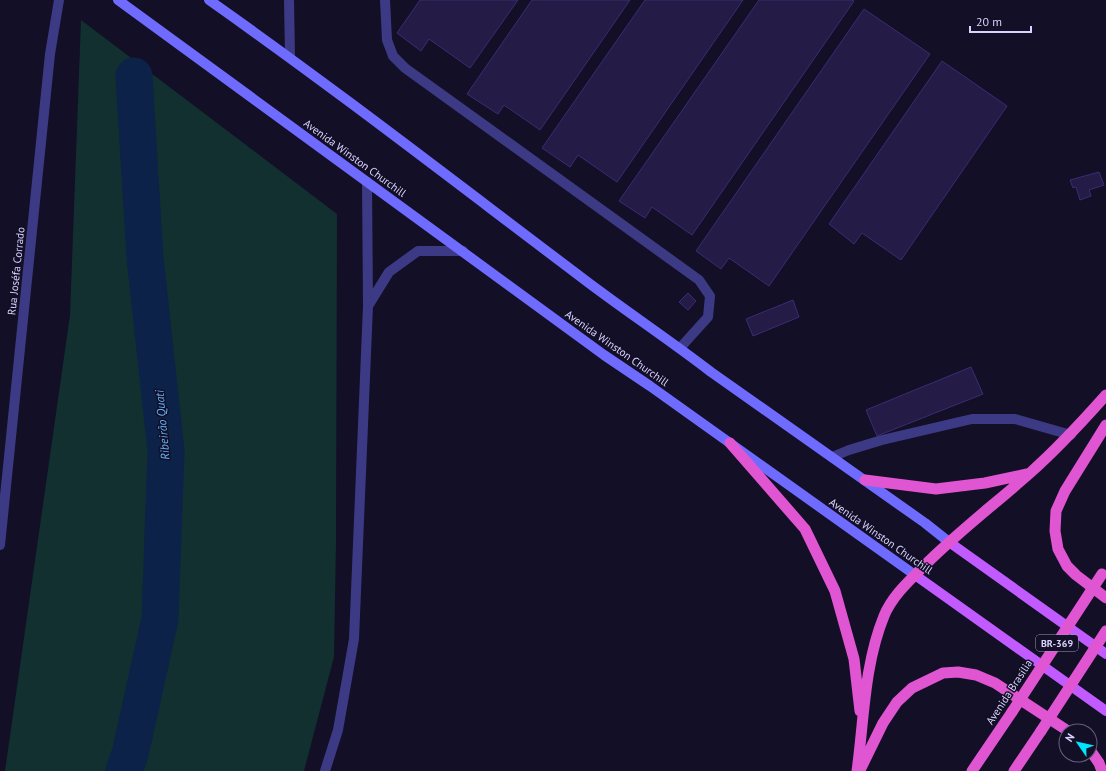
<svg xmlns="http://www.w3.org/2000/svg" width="1106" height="771" viewBox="0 0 1106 771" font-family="'PT Sans',sans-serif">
  <rect width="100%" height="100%" fill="#130f26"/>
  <path fill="#12302f" d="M 81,20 L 337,214 L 336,541 L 334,657 L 304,771 L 5,771 L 70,315 Z"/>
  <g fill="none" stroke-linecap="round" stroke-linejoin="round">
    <path stroke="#0c2248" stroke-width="37" d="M 124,771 L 130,754 L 160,619 L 166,451 L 145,258 L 134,76"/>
  </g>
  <path fill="#241b47" stroke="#3b2d73" d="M 420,0 L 518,0 L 470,68 L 429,39 L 421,51 L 397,33 Z
    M 532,0 L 630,0 L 540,130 L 504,105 L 498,114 L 467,94 Z
    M 645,0 L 743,0 L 617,182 L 578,155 L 570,167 L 542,148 Z
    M 759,0 L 852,0 L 854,1 L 692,235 L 652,207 L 645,218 L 619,201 Z
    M 864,9 L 930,54 L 769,286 L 729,258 L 721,269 L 696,251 Z
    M 942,61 L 1007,106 L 901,260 L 862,233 L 854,244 L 829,224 Z
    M 1099,172 L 1104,185 L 1089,190 L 1091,196 L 1080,200 L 1076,187 L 1073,188 L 1070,180 Z
    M 688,293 L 696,301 L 688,310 L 679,302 Z
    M 793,300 L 799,317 L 753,336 L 746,319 Z
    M 971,367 L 983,394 L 877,436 L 866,410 Z"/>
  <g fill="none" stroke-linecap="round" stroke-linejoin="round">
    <path stroke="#3d3a85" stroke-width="10" d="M 385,0 L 387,40 L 393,56 L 405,68 L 699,280 L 710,296 L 708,317 L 680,348
      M 832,457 L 849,450 L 882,440 L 972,419 L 1015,419 L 1071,435"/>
    <path stroke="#3d3a85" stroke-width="10" d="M 0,545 L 50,54 L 59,0"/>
    <path stroke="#3d3a85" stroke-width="10" d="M 289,0 L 290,57
      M 368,306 L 389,272 L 418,251 L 463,251
      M 325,771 L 338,730 L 354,639 L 368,306 L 367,182"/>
    <path stroke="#6f6bff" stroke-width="10" d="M 118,0 L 604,355 L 650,386 L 915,575
      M 209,0 C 334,88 455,182 577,274 C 621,308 667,338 711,372 L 925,523 L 949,542"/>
    <path stroke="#c25bff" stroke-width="10" d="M 949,542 L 1106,654
      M 915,575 L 1106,711"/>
    <path stroke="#e055d1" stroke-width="11" d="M 1106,425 L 1065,491 L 1056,511 L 1055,531 L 1058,549 L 1067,566 L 1076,575 L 1106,598
      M 730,443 L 805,529 L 835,591 L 854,659 L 860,711
      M 865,480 L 936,489 L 985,483 L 1027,474
      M 1090,750 L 1099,763 L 1102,771
      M 861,768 L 883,723 L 897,702 L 912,688 L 943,673 L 958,672 L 976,675 L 995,683 L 1068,731
      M 857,771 C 864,720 864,665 884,616 C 892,596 910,580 925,565 C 958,532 995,504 1030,473 C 1057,449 1082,422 1106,395
      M 972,771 L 1012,712
      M 1014,771 L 1041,731"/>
    <path stroke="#e055d1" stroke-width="11" d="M 1012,712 L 1102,574
      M 1041,731 L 1106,631"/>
  </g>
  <g text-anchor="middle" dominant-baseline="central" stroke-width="3" stroke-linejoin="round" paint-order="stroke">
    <rect fill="#130f26" stroke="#9e99be" stroke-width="1" x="1036" y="635" width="42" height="16" rx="3"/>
    <g font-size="10" font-weight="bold" fill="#d9d4ff">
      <text x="1057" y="643">BR-369</text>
    </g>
    <g font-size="11" fill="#d9d4ff" stroke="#130f26">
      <text transform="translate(355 158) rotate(36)">Avenida Winston Churchill</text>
      <text transform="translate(16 271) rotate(-84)">Rua Joséfa Corrado</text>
      <text transform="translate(617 348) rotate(35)">Avenida Winston Churchill</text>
      <text transform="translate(881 536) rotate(35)">Avenida Winston Churchill</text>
      <text transform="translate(1009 692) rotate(-57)">Avenida Brasília</text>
    </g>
    <g font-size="12" font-style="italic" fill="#62b6ff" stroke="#130f26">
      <text transform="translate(162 425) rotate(-95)">Ribeirão Quati</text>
    </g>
  </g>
  <g transform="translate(1078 743) rotate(304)"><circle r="19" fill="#130f26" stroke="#625e7d"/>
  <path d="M0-3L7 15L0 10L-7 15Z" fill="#00e5ff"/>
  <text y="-6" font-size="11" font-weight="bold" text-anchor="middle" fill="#d9d4ff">N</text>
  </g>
  <path d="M970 26v6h61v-6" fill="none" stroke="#d9d4ff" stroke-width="2"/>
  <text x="976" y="26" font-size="12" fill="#d9d4ff" stroke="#130f26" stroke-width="3" paint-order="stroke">20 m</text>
</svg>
